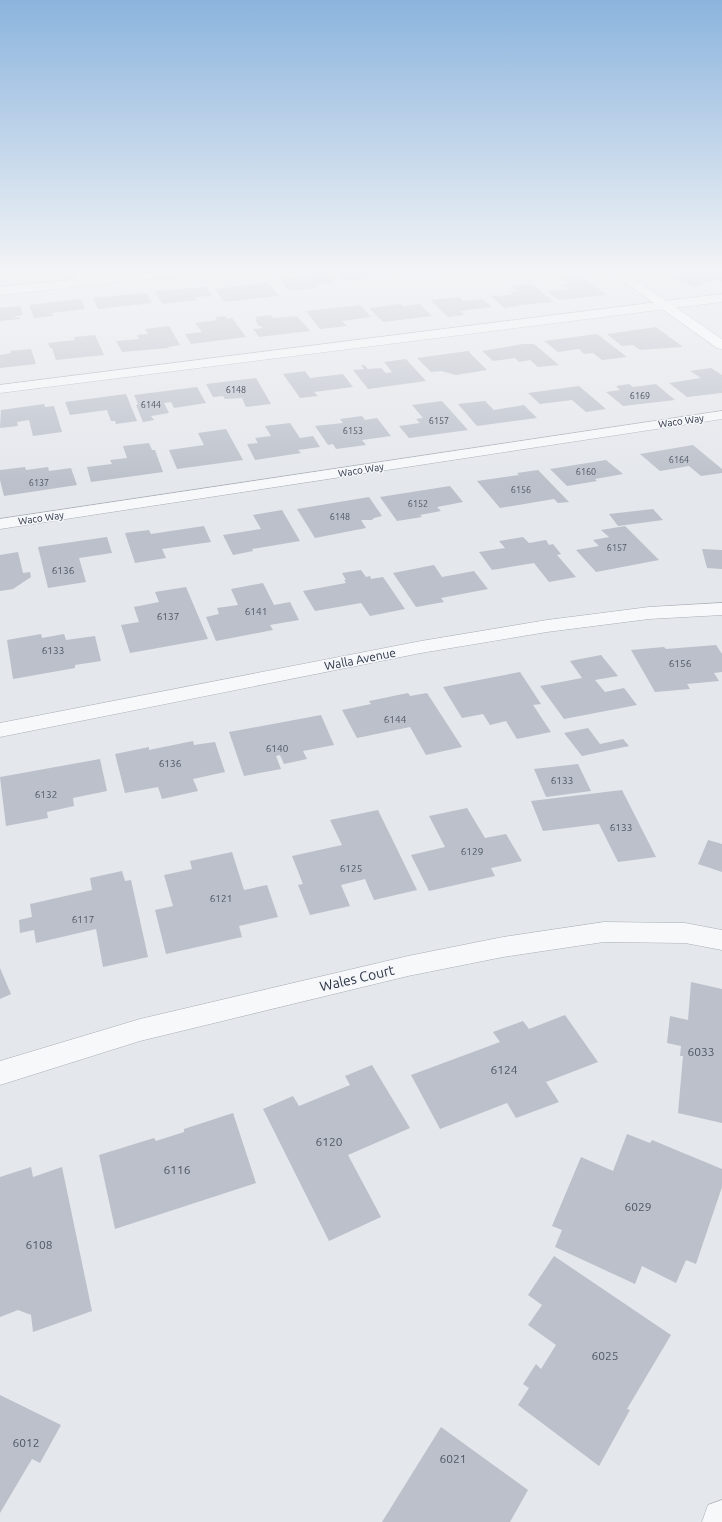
<svg xmlns="http://www.w3.org/2000/svg" width="722" height="1522" viewBox="0 0 722 1522" font-family="Ubuntu,sans-serif">
  <rect width="100%" height="100%" fill="#e4e7ec"/>
  <path fill="#bbc0ca" d="M 342,271 L 387,271 L 391,275 L 343,281 L 335,272 Z
    M 396,271 L 431,271 L 434,274 L 404,279 Z
    M 687,271 L 714,271 L 722,274 L 722,282 L 718,280 L 701,284 L 704,285 L 694,287 L 670,277 L 691,272 Z
    M 327,274 L 334,282 L 315,285 L 318,288 L 308,289 L 289,291 L 279,279 Z
    M 580,276 L 607,295 L 559,300 L 547,291 L 569,289 L 563,285 L 571,284 L 560,278 Z
    M 268,283 L 279,296 L 224,302 L 215,289 Z
    M 532,284 L 554,302 L 518,305 L 519,306 L 504,308 L 491,296 L 513,295 L 510,292 L 518,291 L 512,286 Z
    M 206,287 L 212,296 L 195,297 L 197,300 L 162,304 L 155,291 Z
    M 147,293 L 152,303 L 98,309 L 93,298 Z
    M 459,297 L 463,301 L 482,299 L 492,307 L 460,311 L 465,315 L 448,317 L 430,300 Z
    M 81,299 L 85,309 L 52,313 L 53,316 L 34,318 L 29,305 Z
    M 400,304 L 403,306 L 420,304 L 432,316 L 383,322 L 369,308 Z
    M 360,305 L 371,317 L 342,321 L 347,326 L 320,329 L 306,311 Z
    M 20,306 L 23,315 L 12,317 L 19,317 L 20,319 L 0,321 L 0,308 Z
    M 271,315 L 273,318 L 297,316 L 310,331 L 259,337 L 253,329 L 263,328 L 261,326 L 259,326 L 255,320 L 257,320 L 255,317 Z
    M 225,316 L 227,319 L 232,318 L 246,337 L 191,344 L 185,334 L 202,332 L 195,323 L 217,320 L 215,317 Z
    M 169,326 L 180,345 L 168,347 L 169,348 L 122,352 L 116,341 L 139,339 L 137,335 L 148,334 L 145,329 Z
    M 656,327 L 683,347 L 640,350 L 633,345 L 622,346 L 607,334 Z
    M 597,334 L 627,357 L 602,360 L 593,353 L 584,354 L 579,349 L 558,352 L 544,341 Z
    M 95,335 L 104,355 L 56,360 L 52,348 L 50,348 L 48,343 L 75,340 L 74,337 Z
    M 523,344 L 534,344 L 559,365 L 538,367 L 530,360 L 519,362 L 515,358 L 493,361 L 482,351 Z
    M 31,349 L 36,364 L 0,368 L 0,355 L 11,353 L 10,351 Z
    M 468,351 L 487,370 L 456,375 L 441,371 L 431,372 L 417,358 Z
    M 406,359 L 426,381 L 368,389 L 353,370 L 364,369 L 361,365 L 364,365 L 368,369 L 381,368 L 386,373 L 392,372 L 384,362 Z
    M 711,368 L 722,375 L 722,393 L 687,397 L 669,383 L 701,378 L 690,371 Z
    M 305,371 L 310,378 L 343,374 L 353,387 L 314,392 L 318,396 L 300,398 L 283,374 Z
    M 256,378 L 271,404 L 246,407 L 242,398 L 225,399 L 223,396 L 213,397 L 206,384 Z
    M 629,384 L 633,387 L 656,384 L 675,400 L 623,406 L 606,392 L 620,390 L 616,386 Z
    M 579,386 L 606,409 L 586,412 L 572,400 L 540,404 L 528,393 Z
    M 197,387 L 206,403 L 174,408 L 171,402 L 164,403 L 169,413 L 151,416 L 154,420 L 143,422 L 136,405 L 138,404 L 134,395 Z
    M 126,394 L 137,421 L 116,424 L 115,421 L 111,421 L 107,410 L 70,415 L 65,402 Z
    M 442,401 L 468,430 L 409,438 L 399,426 L 420,423 L 416,419 L 423,418 L 412,405 Z
    M 485,401 L 494,410 L 524,405 L 537,418 L 477,426 L 458,404 Z
    M 44,404 L 45,407 L 54,406 L 62,432 L 33,436 L 29,420 L 17,422 L 18,426 L 0,428 L 1,410 Z
    M 362,416 L 365,420 L 377,418 L 391,436 L 362,440 L 366,445 L 336,449 L 333,444 L 328,445 L 315,426 L 343,423 L 340,419 Z
    M 290,423 L 300,438 L 313,436 L 320,447 L 298,450 L 301,453 L 255,460 L 247,444 L 258,443 L 255,438 L 271,436 L 265,426 Z
    M 226,429 L 243,460 L 177,469 L 169,450 L 204,445 L 198,433 Z
    M 149,443 L 152,450 L 155,450 L 163,472 L 91,482 L 87,467 L 112,464 L 110,460 L 127,458 L 123,446 Z
    M 693,445 L 722,469 L 722,473 L 701,476 L 689,466 L 660,471 L 640,454 Z
    M 606,460 L 623,474 L 595,479 L 597,481 L 567,486 L 550,469 Z
    M 25,467 L 26,470 L 48,467 L 49,471 L 71,468 L 77,485 L 4,496 L 0,480 L 0,470 Z
    M 538,470 L 569,502 L 558,503 L 554,499 L 500,508 L 477,481 L 519,475 L 517,473 Z
    M 450,486 L 463,502 L 437,507 L 441,511 L 420,515 L 422,517 L 397,521 L 380,497 Z
    M 369,497 L 382,516 L 374,518 L 372,520 L 361,520 L 366,528 L 315,538 L 297,509 Z
    M 653,509 L 663,520 L 618,526 L 609,514 Z
    M 282,510 L 300,541 L 252,549 L 253,551 L 233,555 L 223,535 L 261,529 L 253,515 Z
    M 204,526 L 211,542 L 162,549 L 166,558 L 135,563 L 125,533 L 149,530 L 151,534 Z
    M 625,526 L 659,560 L 596,572 L 576,550 L 599,546 L 593,540 L 609,537 L 601,530 Z
    M 107,537 L 112,553 L 79,558 L 86,582 L 48,588 L 38,547 Z
    M 523,537 L 529,543 L 546,540 L 549,545 L 553,544 L 561,554 L 557,555 L 576,577 L 549,582 L 534,563 L 492,570 L 479,552 L 505,548 L 499,541 Z
    M 702,549 L 722,550 L 722,569 L 707,568 Z
    M 18,552 L 23,573 L 30,572 L 31,577 L 13,589 L 0,591 L 0,555 Z
    M 434,565 L 442,577 L 474,571 L 488,589 L 441,598 L 444,602 L 416,607 L 393,573 Z
    M 361,570 L 366,577 L 370,576 L 371,579 L 383,577 L 405,609 L 370,616 L 361,603 L 315,611 L 303,591 L 346,583 L 344,580 L 346,580 L 342,573 Z
    M 263,583 L 274,605 L 290,602 L 299,620 L 270,625 L 273,630 L 216,641 L 206,617 L 219,614 L 217,608 L 238,605 L 231,589 Z
    M 186,587 L 208,639 L 130,653 L 121,625 L 139,622 L 134,607 L 159,602 L 155,592 Z
    M 41,634 L 42,638 L 64,634 L 66,640 L 95,636 L 101,661 L 75,665 L 75,668 L 13,679 L 7,640 Z
    M 716,645 L 722,654 L 722,672 L 714,673 L 719,681 L 687,684 L 690,689 L 655,692 L 631,650 L 664,647 L 666,649 Z
    M 601,655 L 618,676 L 595,680 L 605,692 L 624,688 L 637,705 L 564,719 L 540,686 L 582,678 L 570,661 Z
    M 520,672 L 541,704 L 533,705 L 551,732 L 517,739 L 506,721 L 490,725 L 483,714 L 462,718 L 443,687 Z
    M 408,693 L 410,696 L 427,693 L 462,747 L 426,755 L 410,727 L 357,738 L 342,710 L 371,704 L 369,701 Z
    M 321,715 L 334,745 L 303,751 L 307,759 L 284,764 L 280,755 L 276,756 L 281,769 L 244,776 L 229,732 Z
    M 588,728 L 600,744 L 623,739 L 629,746 L 582,756 L 564,733 Z
    M 193,741 L 194,745 L 215,742 L 225,772 L 193,779 L 198,791 L 162,799 L 158,787 L 125,793 L 115,754 L 149,747 L 149,750 Z
    M 100,759 L 107,791 L 73,798 L 74,806 L 47,812 L 48,818 L 6,826 L 0,777 Z
    M 578,764 L 591,791 L 546,797 L 534,769 Z
    M 622,790 L 656,857 L 618,862 L 599,824 L 543,831 L 531,801 Z
    M 467,808 L 485,838 L 506,834 L 522,861 L 491,868 L 495,876 L 429,891 L 411,855 L 445,847 L 429,816 Z
    M 378,810 L 417,890 L 374,900 L 365,879 L 341,885 L 350,906 L 310,915 L 298,885 L 303,884 L 292,856 L 342,845 L 330,820 Z
    M 708,840 L 722,844 L 722,872 L 698,864 Z
    M 232,852 L 244,890 L 267,885 L 278,917 L 239,926 L 242,937 L 166,954 L 155,910 L 173,906 L 164,875 L 192,869 L 190,861 Z
    M 122,871 L 125,881 L 131,880 L 148,957 L 103,967 L 96,929 L 36,943 L 34,930 L 20,933 L 19,920 L 32,917 L 30,904 L 92,890 L 90,878 Z
    M 0,968 L 11,994 L 0,999 Z
    M 691,982 L 722,989 L 722,1123 L 678,1113 L 683,1056 L 680,1056 L 681,1046 L 667,1043 L 670,1016 L 688,1020 Z
    M 565,1015 L 598,1062 L 546,1082 L 559,1102 L 516,1118 L 507,1103 L 440,1129 L 411,1075 L 500,1042 L 493,1032 L 523,1021 L 529,1029 Z
    M 372,1065 L 410,1128 L 348,1155 L 381,1217 L 329,1241 L 263,1109 L 293,1096 L 299,1106 L 350,1085 L 345,1076 Z
    M 233,1113 L 256,1183 L 115,1229 L 99,1155 L 154,1138 L 156,1141 L 184,1132 L 184,1129 Z
    M 627,1134 L 650,1143 L 652,1140 L 722,1169 L 722,1187 L 696,1264 L 686,1260 L 676,1283 L 642,1266 L 635,1284 L 555,1247 L 562,1230 L 552,1226 L 581,1157 L 613,1171 Z
    M 31,1167 L 33,1177 L 62,1167 L 92,1311 L 33,1332 L 31,1315 L 18,1310 L 0,1317 L 0,1177 Z
    M 554,1256 L 671,1335 L 627,1409 L 630,1410 L 599,1466 L 518,1405 L 529,1388 L 523,1384 L 536,1364 L 541,1369 L 556,1345 L 528,1325 L 542,1305 L 528,1295 Z
    M 0,1395 L 61,1425 L 40,1463 L 32,1459 L 0,1513 Z
    M 441,1427 L 528,1490 L 510,1522 L 382,1522 Z"/>
  <g fill="none" stroke-linecap="round" stroke-linejoin="round">
    <g stroke="#a9aeb7" stroke-width="1">
      <path id="service" d="M 71,271 L 79,271 L 84,283 L 83,285 L 77,285 Z"/>
    </g>
    <g stroke="#a9aeb7" stroke-width="1">
      <path id="minor" d="M 160,271 L 198,271 L 196,273 L 192,274 L 0,295 L 0,287 Z
        M 722,294 L 722,302 L 0,393 L 0,385 Z
        M 722,411 L 722,419 L 0,529 L 0,519 Z
        M 722,603 L 722,615 L 649,619 L 547,632 L 421,653 L 0,737 L 0,723 L 421,641 L 547,620 L 649,607 Z
        M 604,922 L 685,923 L 722,930 L 722,950 L 685,943 L 604,942 L 503,957 L 408,976 L 140,1041 L 0,1085 L 0,1061 L 140,1019 L 408,956 L 503,937 Z
        M 722,1500 L 722,1522 L 702,1522 L 708,1505 Z"/>
    </g>
    <g stroke="#a9aeb7" stroke-width="1">
      <path id="secondary" d="M 609,271 L 622,271 L 722,339 L 722,349 L 717,348 Z"/>
    </g>
    <use href="#service" fill="#f7f8fa" fill-rule="evenodd"/>
    <use href="#minor" fill="#f7f8fa" fill-rule="evenodd"/>
    <use href="#secondary" fill="#fff" fill-rule="evenodd"/>
  </g>
  <linearGradient id="sky" x2="0" y2="1"><stop stop-color="#8bb4dd"/><stop offset="0.56" stop-color="#f3f4f6"/><stop offset="1" stop-color="#f3f4f6" stop-opacity="0"/></linearGradient>
  <rect width="722" height="484" fill="url(#sky)"/>
  <g text-anchor="middle" dominant-baseline="central" stroke-width="3" stroke-linejoin="round" paint-order="stroke">
    <g font-size="9" fill="#4f5766">
      <text x="236" y="390">6148</text>
      <text x="640" y="396">6169</text>
      <text x="151" y="405">6144</text>
      <text x="439" y="421">6157</text>
      <text x="353" y="431">6153</text>
      <text x="679" y="460">6164</text>
      <text x="586" y="472">6160</text>
      <text x="39" y="483">6137</text>
      <text x="521" y="490">6156</text>
      <text x="418" y="504">6152</text>
      <text x="340" y="517">6148</text>
      <text x="617" y="548">6157</text>
    </g>
    <g font-size="10" fill="#2b3445" stroke="#f4f6f9">
      <text transform="translate(681 421) rotate(-8)">Waco Way</text>
      <text transform="translate(361 470) rotate(-9)">Waco Way</text>
      <text transform="translate(41 518) rotate(-8)">Waco Way</text>
    </g>
    <g font-size="10" fill="#4f5766">
      <text x="63" y="570">6136</text>
      <text x="256" y="611">6141</text>
      <text x="168" y="616">6137</text>
      <text x="53" y="650">6133</text>
      <text x="680" y="663">6156</text>
      <text x="395" y="719">6144</text>
      <text x="277" y="748">6140</text>
      <text x="170" y="763">6136</text>
      <text x="562" y="780">6133</text>
      <text x="46" y="794">6132</text>
      <text x="621" y="827">6133</text>
      <text x="472" y="851">6129</text>
      <text x="351" y="868">6125</text>
      <text x="221" y="898">6121</text>
      <text x="83" y="919">6117</text>
    </g>
    <g font-size="12" fill="#2b3445" stroke="#f4f6f9">
      <text transform="translate(360 659) rotate(-11)">Walla Avenue</text>
    </g>
    <g font-size="12" fill="#4f5766">
      <text x="701" y="1051">6033</text>
      <text x="504" y="1069">6124</text>
      <text x="329" y="1141">6120</text>
      <text x="177" y="1169">6116</text>
      <text x="638" y="1206">6029</text>
      <text x="39" y="1244">6108</text>
      <text x="605" y="1355">6025</text>
      <text x="26" y="1442">6012</text>
      <text x="453" y="1458">6021</text>
    </g>
    <g font-size="14" fill="#2b3445" stroke="#f4f6f9">
      <text transform="translate(357 978) rotate(-13)">Wales Court</text>
    </g>
  </g>
</svg>
